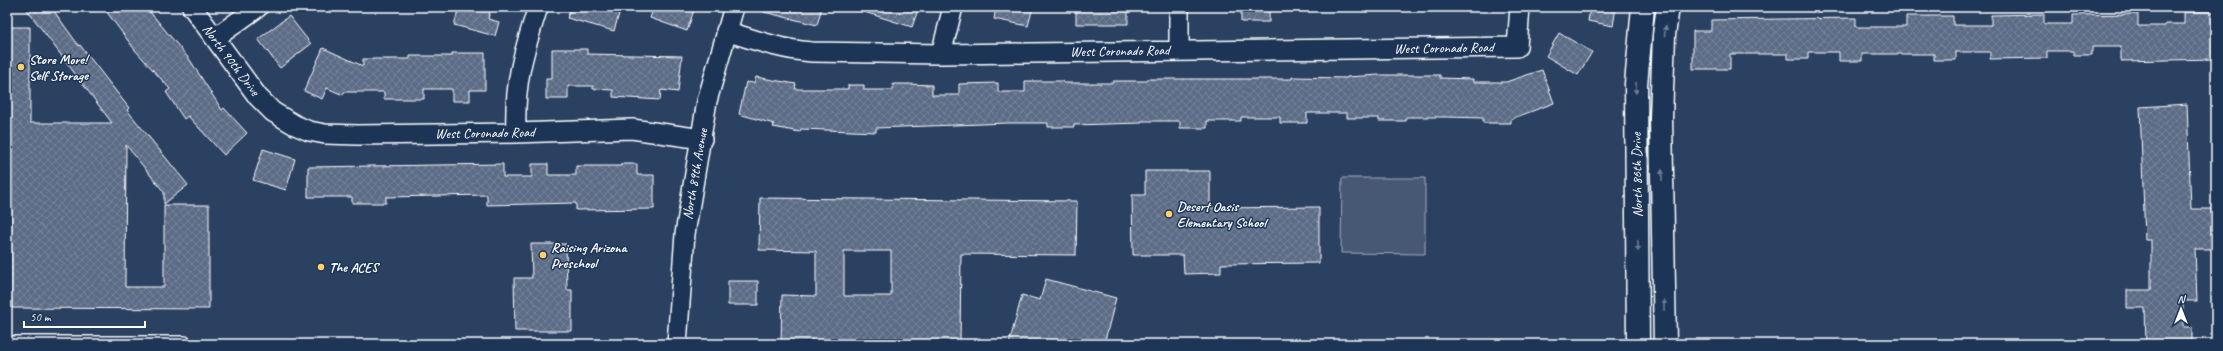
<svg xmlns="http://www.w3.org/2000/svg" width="2223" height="351" viewBox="0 0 2223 351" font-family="Caveat,sans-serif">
  <defs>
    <pattern id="building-cross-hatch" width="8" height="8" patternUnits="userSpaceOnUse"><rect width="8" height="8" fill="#5b6c86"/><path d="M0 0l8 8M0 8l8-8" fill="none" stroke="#748298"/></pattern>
  </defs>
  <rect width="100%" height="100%" fill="#2a4161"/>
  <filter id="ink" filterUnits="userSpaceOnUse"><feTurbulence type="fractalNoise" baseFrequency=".025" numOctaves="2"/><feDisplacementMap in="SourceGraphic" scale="8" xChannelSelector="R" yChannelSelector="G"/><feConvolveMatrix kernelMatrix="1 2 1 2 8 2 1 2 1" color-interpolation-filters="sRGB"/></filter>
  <g filter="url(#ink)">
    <path fill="#465975" stroke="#a2acba" d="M 1342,178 L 1425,178 L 1425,254 L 1341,253 Z"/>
    <path fill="url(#building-cross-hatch)" stroke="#fff" fill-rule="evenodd" d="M 25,7 L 51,7 L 79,46 L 80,45 L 129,108 L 127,110 L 188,185 L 164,204 L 164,192 L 126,145 L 125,287 L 164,287 L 164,205 L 209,205 L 209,309 L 7,308 L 7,27 L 30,27 L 30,123 L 112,123 Z
      M 103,7 L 146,7 L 190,60 L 222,110 L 224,108 L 247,133 L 224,155 L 188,116 L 184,119 L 166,92 L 170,89 L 135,50 Z
      M 459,7 L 491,7 L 488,19 L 499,22 L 495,36 L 454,25 Z
      M 571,7 L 621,7 L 614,31 L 567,18 Z
      M 654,7 L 695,7 L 687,31 L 650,18 Z
      M 764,7 L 822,7 L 817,25 L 764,12 Z
      M 858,7 L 919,7 L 912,27 L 858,10 Z
      M 996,7 L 1033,7 L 1028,26 L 994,19 Z
      M 1076,7 L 1128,7 L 1128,24 L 1076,24 Z
      M 1241,7 L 1269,7 L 1269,22 L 1241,22 Z
      M 1590,7 L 1616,7 L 1613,26 L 1588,21 Z
      M 2184,12 L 2216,12 L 2216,59 L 2121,61 L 2121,47 L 2092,47 L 2092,55 L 2073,55 L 2073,51 L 2047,51 L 2047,58 L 1990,59 L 1990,52 L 1956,52 L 1956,60 L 1934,60 L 1934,54 L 1862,54 L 1862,61 L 1839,61 L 1839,52 L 1808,52 L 1808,59 L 1788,59 L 1788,54 L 1730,54 L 1730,69 L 1693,69 L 1693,31 L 1711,31 L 1711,20 L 1856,18 L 1856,27 L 1906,27 L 1906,16 L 1953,16 L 1953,25 L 1991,25 L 1991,15 L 2044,14 L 2044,24 L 2073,24 L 2073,15 L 2138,14 L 2138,26 L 2165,26 L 2165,24 L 2184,24 Z
      M 289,16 L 311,44 L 280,68 L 258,39 Z
      M 1559,33 L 1592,52 L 1578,75 L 1546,56 Z
      M 323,48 L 363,66 L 363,59 L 410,59 L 410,56 L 452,56 L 452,53 L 485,53 L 485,90 L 470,90 L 470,101 L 452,101 L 452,89 L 424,89 L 424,99 L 384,99 L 384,92 L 344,92 L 343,95 L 327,88 L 322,99 L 304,91 Z
      M 552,49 L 587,49 L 587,54 L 682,56 L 678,92 L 661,90 L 660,100 L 613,97 L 613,90 L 593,89 L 593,86 L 568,86 L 568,99 L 546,99 L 546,79 L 552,79 Z
      M 1542,70 L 1554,103 L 1511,119 L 1511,123 L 1483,123 L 1483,118 L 1446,117 L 1406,117 L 1406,121 L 1379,121 L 1379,118 L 1347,118 L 1347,113 L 1307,113 L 1307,123 L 1280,123 L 1280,117 L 1241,117 L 1241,121 L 1207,121 L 1207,128 L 1180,128 L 1180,121 L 1141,121 L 1141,123 L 1074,125 L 1074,127 L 1048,127 L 1048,123 L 1008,123 L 876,128 L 876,132 L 801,129 L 800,132 L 773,127 L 774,124 L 739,114 L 746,82 L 754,83 L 756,77 L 796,84 L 795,89 L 848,89 L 848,85 L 864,85 L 864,90 L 893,90 L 893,84 L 908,84 L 932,85 L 932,95 L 959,95 L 959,84 L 998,83 L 998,92 L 1025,92 L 1025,81 L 1063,81 L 1063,83 L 1113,83 L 1113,81 L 1147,81 L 1147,79 L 1292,79 L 1292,77 L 1347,78 L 1347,77 L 1379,75 L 1440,75 L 1440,78 L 1473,79 L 1473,82 L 1506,82 Z
      M 2187,104 L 2191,209 L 2212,209 L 2213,249 L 2195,249 L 2197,301 L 2183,301 L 2183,327 L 2192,327 L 2192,344 L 2146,344 L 2145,308 L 2127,308 L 2127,290 L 2151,290 L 2151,240 L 2145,240 L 2140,107 Z
      M 263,149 L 295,159 L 286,190 L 253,180 Z
      M 503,164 L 503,177 L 532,177 L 532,164 L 548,164 L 548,175 L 576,175 L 576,166 L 621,166 L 621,164 L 637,164 L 637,175 L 654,175 L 654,209 L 576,210 L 576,203 L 487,205 L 487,195 L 386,197 L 386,203 L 352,203 L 352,197 L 308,197 L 308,167 Z
      M 1145,171 L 1210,171 L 1210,208 L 1319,207 L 1319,263 L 1221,264 L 1221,273 L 1184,274 L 1183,255 L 1133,255 L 1132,195 L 1145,195 Z
      M 760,198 L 1077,201 L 1076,255 L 961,254 L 960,344 L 781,344 L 782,295 L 816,296 L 816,251 L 759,250 ZM 844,251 L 891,251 L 891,296 L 844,296 Z
      M 531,244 L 566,244 L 567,290 L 572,290 L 572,331 L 515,331 L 514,278 L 532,278 Z
      M 1046,279 L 1116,298 L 1104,344 L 1009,344 L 1022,295 L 1040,300 Z
      M 728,281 L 758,281 L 758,305 L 728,305 Z"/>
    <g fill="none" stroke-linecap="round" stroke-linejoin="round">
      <g stroke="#fff" stroke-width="12">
        <path id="service" d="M 7,341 L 185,341 L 185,344"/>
      </g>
      <g stroke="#fff" stroke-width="22">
        <path id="minor" d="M 192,7 L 258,97 L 273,112 L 295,125 L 309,131 L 325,134 L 358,135 L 516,133 L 632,129 L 702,139
          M 726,31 C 755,40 782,50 812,52 L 941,54 L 1517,47 L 1520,7
          M 215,38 L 258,7
          M 1179,50 L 1179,7
          M 941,54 L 953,7
          M 516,133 C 514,82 523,54 538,7
          M 677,344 L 685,234 L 707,101 L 734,7"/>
      </g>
      <g stroke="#fff" stroke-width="25">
        <path id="tertiary" d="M 1638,344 L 1636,84 L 1643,7
          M 1665,344 L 1661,118 L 1664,35 L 1668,7"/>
      </g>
      <use href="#service" stroke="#1d3557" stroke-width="9"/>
      <use href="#minor" stroke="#1d3557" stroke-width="19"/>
      <use href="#tertiary" stroke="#1d3557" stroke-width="22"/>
    </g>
    <defs><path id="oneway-solid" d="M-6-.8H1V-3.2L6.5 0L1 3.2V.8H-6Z"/></defs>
    <g fill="#6c7c92">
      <use href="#oneway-solid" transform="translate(1665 31) rotate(-84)"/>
      <use href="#oneway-solid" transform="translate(1636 88) rotate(91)"/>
      <use href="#oneway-solid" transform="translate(1662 175) rotate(-91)"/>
      <use href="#oneway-solid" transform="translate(1638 246) rotate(89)"/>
      <use href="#oneway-solid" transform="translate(1664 305) rotate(-91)"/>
    </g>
  </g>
  <g fill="#ffd166" stroke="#1d3557" stroke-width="1.5">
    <circle cx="21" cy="67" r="4"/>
    <circle cx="1169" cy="214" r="4"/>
    <circle cx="543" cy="255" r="4"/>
    <circle cx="321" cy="267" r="4"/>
  </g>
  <g text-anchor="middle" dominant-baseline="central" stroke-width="3" stroke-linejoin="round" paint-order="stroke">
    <g font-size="14" fill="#fff" stroke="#1d3557">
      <text transform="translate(1444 48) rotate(-1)">West Coronado Road</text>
      <text transform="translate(1120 51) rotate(-1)">West Coronado Road</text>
      <text transform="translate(231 60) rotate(53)">North 90th Drive</text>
      <text transform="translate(485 133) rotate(-1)">West Coronado Road</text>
      <text transform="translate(695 174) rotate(-80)">North 89th Avenue</text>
      <text transform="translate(1637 175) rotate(-91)">North 86th Drive</text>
    </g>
    <g font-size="14" font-weight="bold" fill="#fff" stroke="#1d3557" text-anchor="start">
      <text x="29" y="59">Store More!<tspan x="29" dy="16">Self Storage</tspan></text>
      <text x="1177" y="206">Desert Oasis<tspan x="1177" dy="16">Elementary School</tspan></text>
      <text x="551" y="247">Raising Arizona<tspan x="551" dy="16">Preschool</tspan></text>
      <text x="329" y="267">The ACES</text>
    </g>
  </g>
  <rect width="2223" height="351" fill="none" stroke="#1d3557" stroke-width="24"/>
  <rect x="12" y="12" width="2199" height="327" fill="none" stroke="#fff" stroke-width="1.5" filter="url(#ink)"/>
  <g transform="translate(2181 309)" stroke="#1d3557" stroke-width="3" paint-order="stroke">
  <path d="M0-3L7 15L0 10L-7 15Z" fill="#ffffff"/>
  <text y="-6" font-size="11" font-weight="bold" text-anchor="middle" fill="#ffffff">N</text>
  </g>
  <path d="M24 321v6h121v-6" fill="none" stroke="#ffffff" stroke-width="2"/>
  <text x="30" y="321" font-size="12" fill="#ffffff" stroke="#1d3557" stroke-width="3" paint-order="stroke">50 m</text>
</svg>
